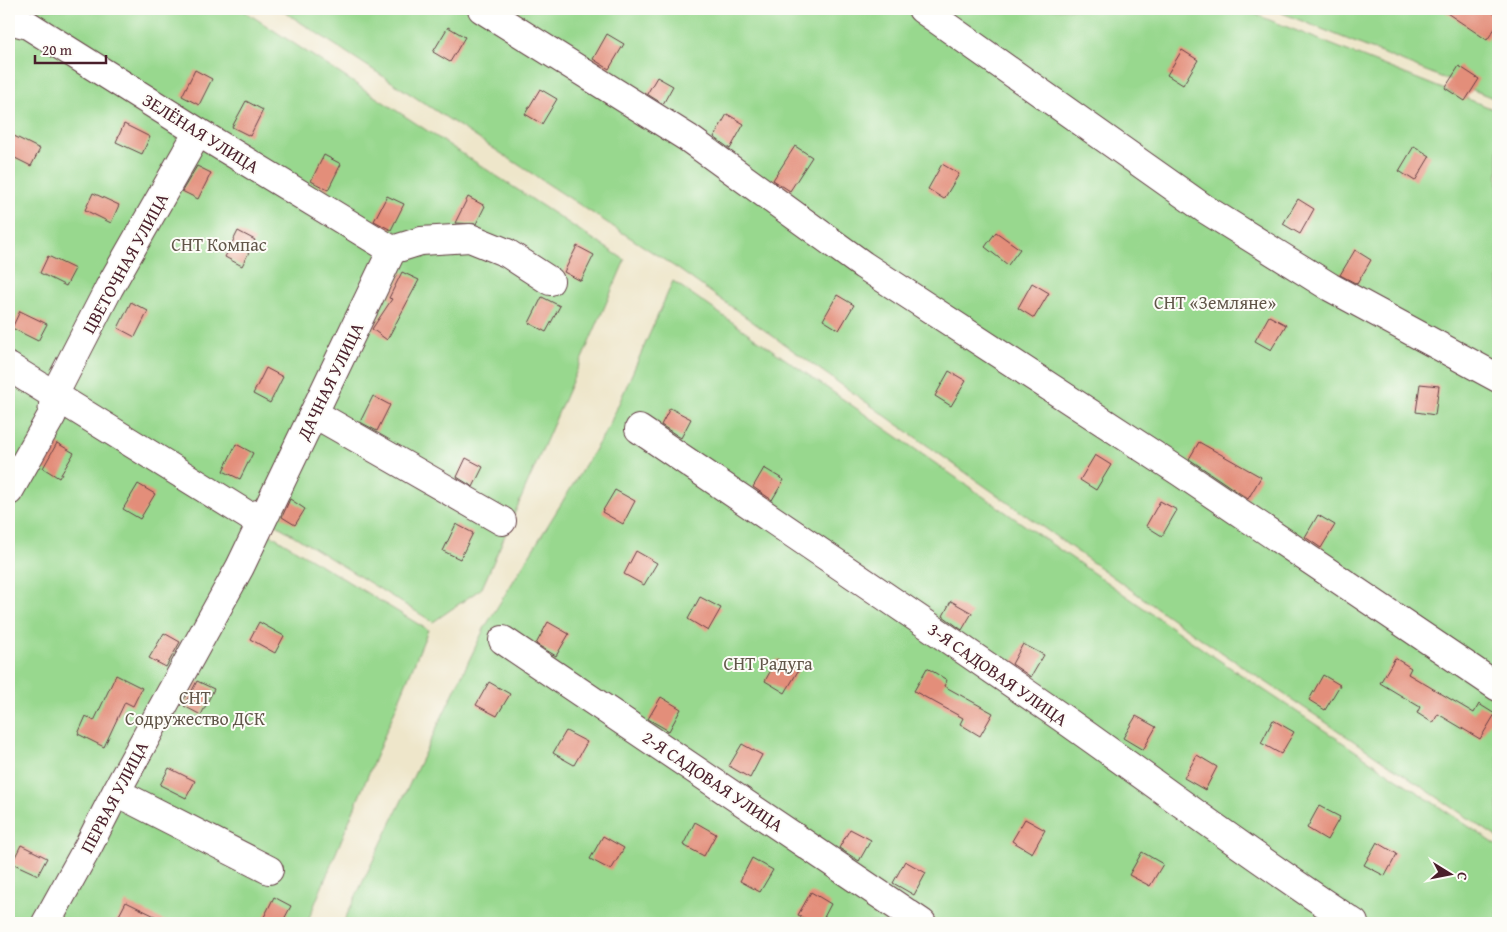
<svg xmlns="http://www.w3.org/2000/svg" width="1507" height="932" viewBox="0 0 1507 932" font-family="'Gentium Book Plus',serif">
  <rect width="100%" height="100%" fill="#fdfcf7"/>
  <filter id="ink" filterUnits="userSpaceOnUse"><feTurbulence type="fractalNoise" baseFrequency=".02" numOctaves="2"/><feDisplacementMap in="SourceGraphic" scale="10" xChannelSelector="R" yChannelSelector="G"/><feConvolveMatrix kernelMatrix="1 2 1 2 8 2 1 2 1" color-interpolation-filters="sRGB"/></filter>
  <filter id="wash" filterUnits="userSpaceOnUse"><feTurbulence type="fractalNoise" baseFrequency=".0096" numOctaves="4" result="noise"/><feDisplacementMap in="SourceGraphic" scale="20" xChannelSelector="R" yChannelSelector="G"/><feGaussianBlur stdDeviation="1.12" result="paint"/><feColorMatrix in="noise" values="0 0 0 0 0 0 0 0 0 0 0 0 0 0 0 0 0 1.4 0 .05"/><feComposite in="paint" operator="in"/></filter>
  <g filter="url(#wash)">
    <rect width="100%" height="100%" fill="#eee6ca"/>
    <path fill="#98d88e" stroke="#717c5c" d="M 9,9 L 241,9 L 625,260 L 482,588 L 433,622 L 9,359 Z
      M 280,9 L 1249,9 L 1252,13 L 1498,111 L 1498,838 L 1178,623 L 678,269 Z
      M 1280,9 L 1498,9 L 1498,100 L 1282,13 Z
      M 673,281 L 1207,652 L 1498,846 L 1498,923 L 343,923 L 485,627 L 608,428 Z
      M 9,376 L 428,630 L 307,923 L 9,923 Z"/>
    <g id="blocks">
      <path fill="#e38e7a" d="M 1441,9 L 1487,9 L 1498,16 L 1498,24 L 1487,40 Z
        M 448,27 L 465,37 L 450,62 L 433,52 Z
        M 607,34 L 624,44 L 609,69 L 593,59 Z
        M 1182,50 L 1198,60 L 1183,85 L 1167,75 Z
        M 1459,66 L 1479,79 L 1465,101 L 1445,88 Z
        M 195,70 L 212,79 L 199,105 L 182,96 Z
        M 657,77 L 673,86 L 663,104 L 647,94 Z
        M 540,89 L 557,99 L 542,124 L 525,114 Z
        M 246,101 L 263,110 L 250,136 L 232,127 Z
        M 727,114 L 744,124 L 730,149 L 714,137 Z
        M 124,124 L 150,137 L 142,154 L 116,142 Z
        M 14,136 L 40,149 L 31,166 L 9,155 L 9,147 Z
        M 795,146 L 812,157 L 790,191 L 773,180 Z
        M 1414,146 L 1430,156 L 1415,181 L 1399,171 Z
        M 324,155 L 341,164 L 328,190 L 311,181 Z
        M 942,164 L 959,174 L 944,199 L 928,189 Z
        M 197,166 L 211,173 L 198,199 L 182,191 Z
        M 93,193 L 119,205 L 111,223 L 85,210 Z
        M 387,196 L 404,204 L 391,230 L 374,221 Z
        M 468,197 L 485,206 L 476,224 L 455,223 Z
        M 1298,199 L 1314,209 L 1300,234 L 1283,224 Z
        M 238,231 L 255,240 L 242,266 L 225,257 Z
        M 996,232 L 1020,249 L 1008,265 L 985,247 Z
        M 577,246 L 594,255 L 581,281 L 564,272 Z
        M 1355,250 L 1371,260 L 1357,284 L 1340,275 Z
        M 48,256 L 75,269 L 66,286 L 40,273 Z
        M 402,272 L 419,280 L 387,340 L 372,329 L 392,299 L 389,298 Z
        M 1032,283 L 1049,293 L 1034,318 L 1018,308 Z
        M 837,295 L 854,305 L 839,330 L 823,320 Z
        M 542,297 L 560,306 L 546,332 L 529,323 Z
        M 131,302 L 148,311 L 135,337 L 118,328 Z
        M 20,311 L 47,324 L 38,341 L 12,328 Z
        M 1269,316 L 1286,325 L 1271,350 L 1255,341 Z
        M 266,368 L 283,377 L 270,403 L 253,394 Z
        M 949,371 L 966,381 L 951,406 L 935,396 Z
        M 1420,384 L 1439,386 L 1435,415 L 1416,412 Z
        M 373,396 L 390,405 L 377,431 L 360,422 Z
        M 670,408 L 691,419 L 681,438 L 661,425 Z
        M 1199,442 L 1261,477 L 1248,499 L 1189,459 Z
        M 57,443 L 74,453 L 59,478 L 43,468 Z
        M 236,444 L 253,453 L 240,479 L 223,471 Z
        M 1095,455 L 1111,465 L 1096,490 L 1080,480 Z
        M 466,458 L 483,467 L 473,487 L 457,477 Z
        M 764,468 L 784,480 L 772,500 L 753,487 Z
        M 138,484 L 155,494 L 140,519 L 123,509 Z
        M 615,490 L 635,501 L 623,524 L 602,512 Z
        M 290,499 L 305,509 L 295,525 L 282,517 Z
        M 1160,501 L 1177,510 L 1162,536 L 1146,526 Z
        M 1318,515 L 1335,525 L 1321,548 L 1305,537 Z
        M 456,524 L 473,533 L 460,559 L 443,551 Z
        M 636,551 L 657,563 L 644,585 L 624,574 Z
        M 700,597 L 721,608 L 708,631 L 688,619 Z
        M 951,601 L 972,613 L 962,630 L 943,616 Z
        M 259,622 L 284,636 L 275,653 L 250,639 Z
        M 548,622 L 569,634 L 556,656 L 536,644 Z
        M 164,633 L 180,642 L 166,667 L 149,658 Z
        M 1023,644 L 1044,655 L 1031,677 L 1012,664 Z
        M 1395,658 L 1411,668 L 1408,674 L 1474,713 L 1479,704 L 1495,714 L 1480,739 L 1438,714 L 1433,723 L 1417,713 L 1420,707 L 1380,683 Z
        M 777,659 L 798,671 L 785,693 L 765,681 Z
        M 927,668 L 947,680 L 944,686 L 993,713 L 980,736 L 960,724 L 963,718 L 914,691 Z
        M 116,675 L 142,688 L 133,706 L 125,702 L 104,747 L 78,734 L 86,716 L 94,721 Z
        M 1323,675 L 1340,685 L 1325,710 L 1309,700 Z
        M 197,681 L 214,689 L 201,715 L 184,706 Z
        M 489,682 L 510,694 L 497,716 L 476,705 Z
        M 661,697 L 681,709 L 669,731 L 648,719 Z
        M 1136,716 L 1156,727 L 1143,750 L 1123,738 Z
        M 1273,720 L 1294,732 L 1281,754 L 1261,743 Z
        M 566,731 L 587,742 L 574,765 L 553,753 Z
        M 742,744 L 762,755 L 750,778 L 729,766 Z
        M 1197,755 L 1217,767 L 1205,790 L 1184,778 Z
        M 169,768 L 195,781 L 186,798 L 160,785 Z
        M 1319,806 L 1340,817 L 1327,840 L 1307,828 Z
        M 1025,819 L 1045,830 L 1032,853 L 1012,841 Z
        M 695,822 L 716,834 L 704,856 L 683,845 Z
        M 850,829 L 871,840 L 859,861 L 839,848 Z
        M 603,836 L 624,848 L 611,870 L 590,859 Z
        M 1377,842 L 1397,854 L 1385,876 L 1364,865 Z
        M 21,845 L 47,858 L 38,875 L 12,863 Z
        M 1142,852 L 1163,864 L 1150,886 L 1129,875 Z
        M 752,858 L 773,870 L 760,892 L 740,881 Z
        M 905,861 L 926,873 L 914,895 L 893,883 Z
        M 811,892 L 831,904 L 821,923 L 814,923 L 798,915 Z
        M 274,897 L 291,906 L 282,923 L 261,923 Z
        M 126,902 L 169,923 L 115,923 Z"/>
    </g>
  </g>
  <g filter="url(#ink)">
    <use href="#blocks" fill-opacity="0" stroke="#633d43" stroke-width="1"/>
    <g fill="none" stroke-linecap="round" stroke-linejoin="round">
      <g stroke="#633d43" stroke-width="30">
        <path id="minor" d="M 482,9 L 688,138 L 863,265 L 1180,472 L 1498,687
          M 922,9 L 1205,209 L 1330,287 L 1498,378
          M 9,20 L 28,25 L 198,132 L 392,250
          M 392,250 L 421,241 L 470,238 L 507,253 L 550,281
          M 9,367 L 249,516 L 267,512
          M 315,414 L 502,521
          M 639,429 C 780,524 921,620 1061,717 C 1159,786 1254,858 1354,923
          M 9,491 L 52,415 L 54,395 L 109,288 L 198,132
          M 503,640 L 922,923
          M 116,792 L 269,870
          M 46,923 L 89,845 L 116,792 L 240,567 L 392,250"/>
      </g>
      <use href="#minor" stroke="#fff" stroke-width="28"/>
    </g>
  </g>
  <g text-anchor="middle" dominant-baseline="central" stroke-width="4" stroke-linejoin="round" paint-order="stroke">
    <g font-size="18" fill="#4a1f2b" stroke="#fdfcf7">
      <text transform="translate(201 133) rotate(32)">ЗЕЛЁНАЯ УЛИЦА</text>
      <text transform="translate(125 263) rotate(-61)">ЦВЕТОЧНАЯ УЛИЦА</text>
      <text transform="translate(330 381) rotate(-64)">ДАЧНАЯ УЛИЦА</text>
      <text transform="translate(998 674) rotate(35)">3-Я САДОВАЯ УЛИЦА</text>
      <text transform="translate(713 781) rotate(34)">2-Я САДОВАЯ УЛИЦА</text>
      <text transform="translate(114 797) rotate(-62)">ПЕРВАЯ УЛИЦА</text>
    </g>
    <g font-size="18" fill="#615649" stroke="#fdfcf7">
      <text x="219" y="244">СНТ Компас</text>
      <text x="1215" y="302">СНТ «Земляне»</text>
      <text x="768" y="663">СНТ Радуга</text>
      <text x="195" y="697">СНТ<tspan x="195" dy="21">Содружество ДСК</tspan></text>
    </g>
  </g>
  <rect width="1507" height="932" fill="none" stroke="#fdfcf7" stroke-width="30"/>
  <g transform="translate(1450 874) rotate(100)" stroke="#fdfcf7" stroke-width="4" paint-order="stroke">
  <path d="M0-4L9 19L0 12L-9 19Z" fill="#4a1f2b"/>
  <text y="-8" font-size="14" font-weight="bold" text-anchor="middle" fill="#4a1f2b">С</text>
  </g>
  <path d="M35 55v8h71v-8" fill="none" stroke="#4a1f2b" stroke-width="2.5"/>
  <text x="42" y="55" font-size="15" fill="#4a1f2b" stroke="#fdfcf7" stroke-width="4" paint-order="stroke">20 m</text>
</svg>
